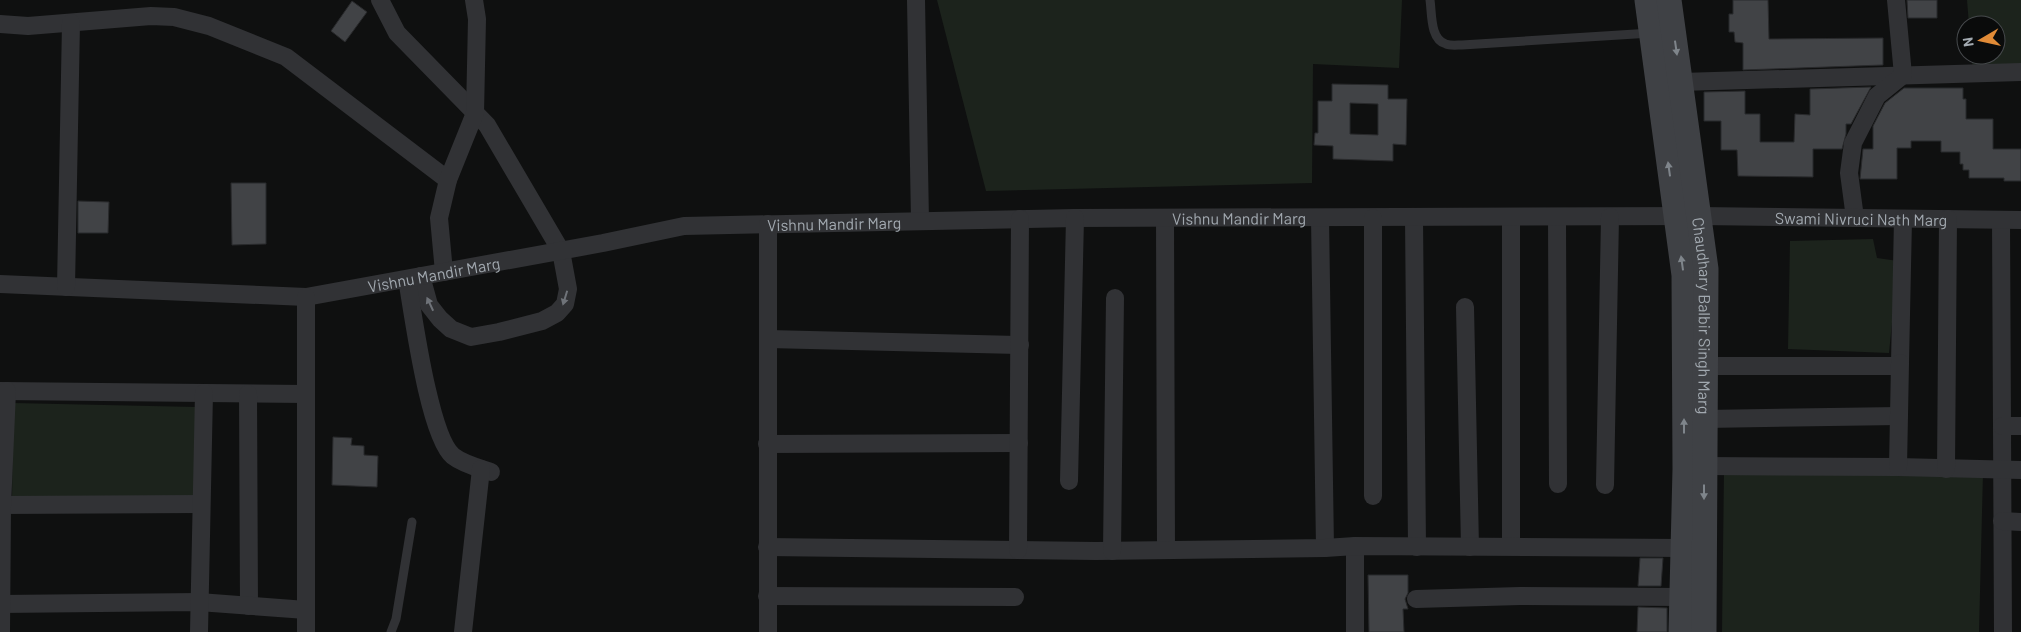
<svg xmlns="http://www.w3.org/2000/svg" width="2021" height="632" viewBox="0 0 2021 632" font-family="Barlow,sans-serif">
  <rect width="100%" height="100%" fill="#0f1010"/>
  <path fill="#1c231c" d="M 937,0 L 1402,0 L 1399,68 L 1313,64 L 1312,183 L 986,191 Z
    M 1967,0 L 2021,0 L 2021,67 L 1973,69 L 1971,55 L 1996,55 L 1996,25 L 1969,25 Z
    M 1873,239 L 1877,258 L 1898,261 L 1889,353 L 1788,349 L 1790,241 Z
    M 13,403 L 196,407 L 194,506 L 12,502 Z
    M 1724,471 L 1983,473 L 1979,632 L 1722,632 Z"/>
  <path fill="#414346" stroke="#292a2c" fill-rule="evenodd" d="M 1733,0 L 1768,0 L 1769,39 L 1883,38 L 1883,65 L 1743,70 L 1743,43 L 1735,42 L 1734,32 L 1729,32 L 1729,14 L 1733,14 Z
    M 1907,0 L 1937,0 L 1937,18 L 1908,18 Z
    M 352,1 L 367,12 L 345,42 L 331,31 Z
    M 1332,84 L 1388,85 L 1388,99 L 1407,99 L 1406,145 L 1393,144 L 1393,161 L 1333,159 L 1333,146 L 1314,145 L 1315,133 L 1318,133 L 1318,101 L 1332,101 ZM 1350,103 L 1378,104 L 1378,135 L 1350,134 Z
    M 1871,87 L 1851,124 L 1846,124 L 1846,134 L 1842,149 L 1813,149 L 1813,177 L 1738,176 L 1737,150 L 1721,150 L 1721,121 L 1704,121 L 1704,92 L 1745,91 L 1745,114 L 1760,114 L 1760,142 L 1794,142 L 1795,114 L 1810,115 L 1810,89 Z
    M 1904,88 L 1963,88 L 1963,99 L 1966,99 L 1966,119 L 1993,119 L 1993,149 L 2021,149 L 2021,181 L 2004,181 L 2004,178 L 1969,178 L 1969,170 L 1963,170 L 1963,164 L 1960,164 L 1960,152 L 1941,152 L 1941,141 L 1911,141 L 1911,148 L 1897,148 L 1897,179 L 1860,179 L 1863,149 L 1873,149 L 1873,126 L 1885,103 Z
    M 231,183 L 266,183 L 266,244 L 232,245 Z
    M 78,201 L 109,202 L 108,233 L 78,233 Z
    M 333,437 L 352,438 L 351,445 L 364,446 L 364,455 L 378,456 L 377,487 L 332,485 Z
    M 1640,558 L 1663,558 L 1661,586 L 1638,586 Z
    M 1368,575 L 1408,575 L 1408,593 L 1405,599 L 1408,609 L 1403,609 L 1404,632 L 1369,632 Z
    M 1638,607 L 1667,608 L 1667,632 L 1637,632 Z"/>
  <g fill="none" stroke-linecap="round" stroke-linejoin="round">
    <path stroke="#313235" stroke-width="9" d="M 1430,0 C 1432,13 1430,40 1446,44 C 1450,46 1457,45 1462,45 L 1651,33
      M 391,632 L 396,619 L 412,522"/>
    <g stroke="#313235" stroke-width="18">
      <path d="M 380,0 L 397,33 L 487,125 L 561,251 L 568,289 L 565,304 L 557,313 L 542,321 L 499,332 L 471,337 L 451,329 L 440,319 L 429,305 L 421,276"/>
      <path d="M 916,0 L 920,221"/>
      <path d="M 0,24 L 28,26 L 151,16 L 174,17 L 209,26 L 286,57 L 448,180"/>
      <path d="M 1681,82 L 2021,72"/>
      <path d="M 1165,218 L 1166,550"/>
      <path d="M 1320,218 L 1325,548"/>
      <path d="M 1414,218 L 1417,547"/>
      <path d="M 1511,218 L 1511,546"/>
      <path d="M 1557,218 L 1558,484"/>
      <path d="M 1855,218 L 1849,173 L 1853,143 L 1877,96 L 1903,75 L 1896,0"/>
      <path d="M 2001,220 L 2003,632"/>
      <path d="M 444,272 L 439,218 L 448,180 L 475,113 L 477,19 L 474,0"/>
      <path d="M 407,279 C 413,313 429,436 453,456 C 463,464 479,468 491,472"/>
      <path id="s1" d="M 0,284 L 306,297 L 603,243 L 684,226 L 1075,218 L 1699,216 L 2021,220"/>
      <path d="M 66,287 L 71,23"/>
      <path d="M 1465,307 L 1470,547"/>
      <path d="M 768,339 L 1020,345"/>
      <path d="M 1705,366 L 1896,366 L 1900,363 L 1903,219"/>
      <path d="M 0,391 L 306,394"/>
      <path d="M 248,394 L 249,606"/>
      <path d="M 1705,419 L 1899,416"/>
      <path d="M 2002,426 L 2021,426"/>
      <path d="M 767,444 L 1019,443"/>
      <path d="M 1704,466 L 1898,467 L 2021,470"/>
      <path d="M 1898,467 L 1900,363"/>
      <path d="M 1946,469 L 1948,219"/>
      <path d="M 1069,481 L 1075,218"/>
      <path d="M 1605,485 L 1610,217"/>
      <path d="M 1373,496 L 1373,218"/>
      <path d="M 0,505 L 201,504"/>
      <path d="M 2002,521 L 2021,522"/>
      <path d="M 1355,546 L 1355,632"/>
      <path d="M 767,547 L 1096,551 L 1325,548 L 1355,546 L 1683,548"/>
      <path d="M 1018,550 L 1020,219"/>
      <path d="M 1112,551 L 1115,298"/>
      <path d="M 767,596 L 1015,597"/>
      <path d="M 1416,599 L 1520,596 L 1682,597"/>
      <path d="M 0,604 L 199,602 L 306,610"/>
      <path d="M 1,632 L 2,506 L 7,391"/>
      <path d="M 199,632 L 204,393"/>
      <path d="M 306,632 L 306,297"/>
      <path d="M 463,632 L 481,469"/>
      <path d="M 768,632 L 768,224"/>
    </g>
    <g stroke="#3f4145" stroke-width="25">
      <path d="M 1647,0 L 1684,275 L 1685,469 L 1681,632"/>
      <path id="s2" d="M 1669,0 L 1706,269 L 1704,632"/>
    </g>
  </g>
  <defs><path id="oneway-solid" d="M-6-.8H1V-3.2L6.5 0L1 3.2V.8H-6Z" transform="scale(1.25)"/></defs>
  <g fill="#7f858b">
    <use href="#oneway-solid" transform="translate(1676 48) rotate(82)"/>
    <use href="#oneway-solid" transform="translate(1669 169) rotate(-98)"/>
    <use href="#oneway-solid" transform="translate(1682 263) rotate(-98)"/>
    <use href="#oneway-solid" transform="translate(1684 426) rotate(-90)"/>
    <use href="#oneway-solid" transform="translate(1704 492) rotate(90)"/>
  </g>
  <g fill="#6f7379">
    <use href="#oneway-solid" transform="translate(565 298) rotate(107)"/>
    <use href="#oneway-solid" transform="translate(430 304) rotate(-115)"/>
  </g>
  <g text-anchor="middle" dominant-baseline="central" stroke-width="4" stroke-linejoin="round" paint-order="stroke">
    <g font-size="16" fill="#a2a9b0" stroke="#0a0b0b">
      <text stroke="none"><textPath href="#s1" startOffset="1246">Vishnu Mandir Marg</textPath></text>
      <text stroke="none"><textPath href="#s1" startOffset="1868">Swami Nivruci Nath Marg</textPath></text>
      <text stroke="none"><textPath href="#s1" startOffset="841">Vishnu Mandir Marg</textPath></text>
      <text stroke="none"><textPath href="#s1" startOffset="436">Vishnu Mandir Marg</textPath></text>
      <text stroke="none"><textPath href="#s2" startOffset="318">Chaudhary Balbir Singh Marg</textPath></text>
    </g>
  </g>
  <g transform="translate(1981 40) rotate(261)"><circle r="24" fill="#0a0b0b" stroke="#474a4d"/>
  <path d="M0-4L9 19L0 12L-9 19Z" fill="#e18b37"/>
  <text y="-8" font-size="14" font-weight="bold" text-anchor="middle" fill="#a2a9b0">N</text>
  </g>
</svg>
